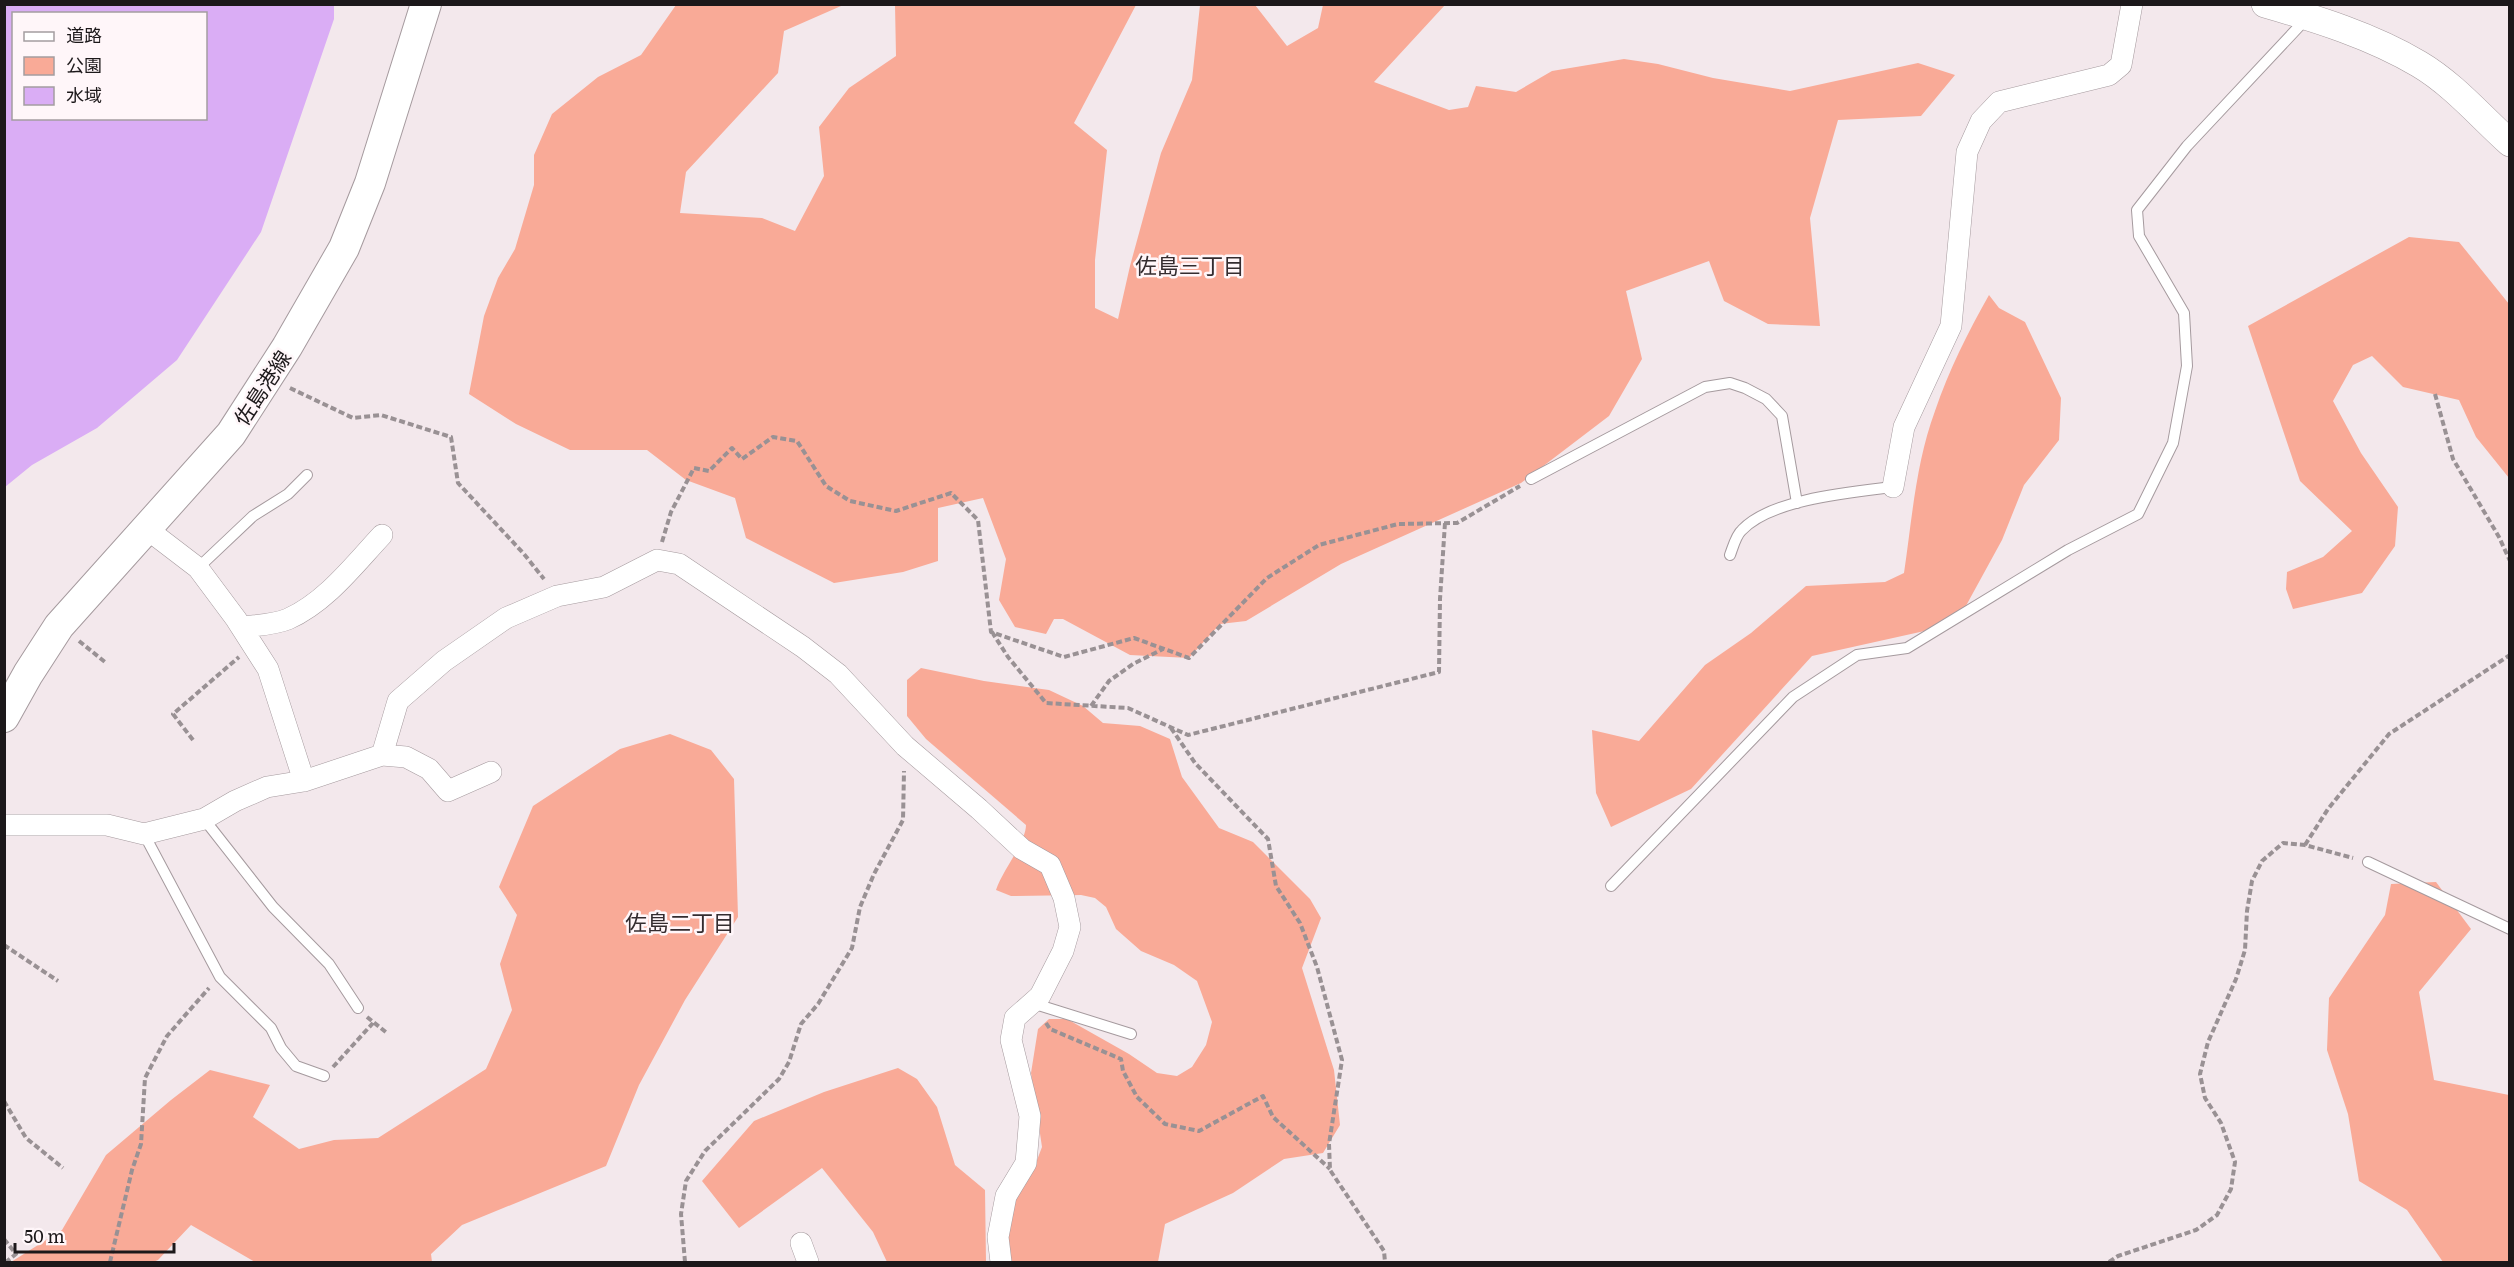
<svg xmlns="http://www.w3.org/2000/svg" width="2514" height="1267" viewBox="0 0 2514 1267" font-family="Literata,'Noto Sans JP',serif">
  <rect width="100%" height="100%" fill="#f3e8ec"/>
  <path fill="#f9aa97" d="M 676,5 L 868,5 L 841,6 L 784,31 L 778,73 L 686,172 L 680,213 L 762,218 L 795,231 L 824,176 L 819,127 L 849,88 L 896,56 L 895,5 L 1136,5 L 1074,123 L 1107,150 L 1095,260 L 1095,308 L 1118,319 L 1130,266 L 1161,153 L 1192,80 L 1200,5 L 1255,5 L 1287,46 L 1318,28 L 1323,5 L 1445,5 L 1374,82 L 1449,110 L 1468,107 L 1476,86 L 1516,92 L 1552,71 L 1624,59 L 1658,64 L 1713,78 L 1790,91 L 1918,63 L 1955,75 L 1921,116 L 1838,120 L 1810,218 L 1820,326 L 1768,324 L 1724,301 L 1709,261 L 1626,291 L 1642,359 L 1609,416 L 1521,483 L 1341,564 L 1246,621 L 1220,624 L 1189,658 L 1130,655 L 1063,619 L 1054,619 L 1046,634 L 1015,627 L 999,600 L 1006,559 L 983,498 L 938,508 L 938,561 L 903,572 L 834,583 L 746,538 L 735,498 L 686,480 L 647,450 L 570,450 L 516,424 L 469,394 L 484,316 L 498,278 L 515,249 L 534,185 L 534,155 L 552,114 L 598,77 L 641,55 Z
    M 2409,237 L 2459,242 L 2509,304 L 2509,478 L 2476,437 L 2459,400 L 2403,387 L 2372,356 L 2353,365 L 2333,401 L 2361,453 L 2398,507 L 2395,546 L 2362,593 L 2293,609 L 2286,589 L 2287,572 L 2323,557 L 2352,531 L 2300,481 L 2248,326 Z
    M 1989,295 L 1999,308 L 2025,322 L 2061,398 L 2059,440 L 2024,485 L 2002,540 L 1956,624 L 1812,656 L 1691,789 L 1611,827 L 1596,793 L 1592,730 L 1639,741 L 1705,665 L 1751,633 L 1806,586 L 1885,582 L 1904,573 C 1912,519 1916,462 1935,411 C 1949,370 1968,332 1989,295 Z
    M 921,668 L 984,681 L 1049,690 L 1083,706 L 1103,723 L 1140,726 L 1170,739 L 1182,777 L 1219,828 L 1253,842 L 1310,899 L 1321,918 L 1302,968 L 1334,1070 L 1340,1125 L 1323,1153 L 1284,1159 L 1233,1193 L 1165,1224 L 1158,1262 L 997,1262 L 1016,1197 L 1034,1168 L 1042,1147 L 1031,1073 L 1038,1029 L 1049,1019 L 1067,1019 L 1129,1054 L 1157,1073 L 1177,1076 L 1192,1067 L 1206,1045 L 1212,1022 L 1197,981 L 1174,965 L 1141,951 L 1116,929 L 1106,907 L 1095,898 L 1081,895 L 1011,896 L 996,890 C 1002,871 1026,842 1026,825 L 926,739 L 907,716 L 907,680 Z
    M 670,734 L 711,750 L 734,779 L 738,917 L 685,1000 L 639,1085 L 606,1166 L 462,1225 L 431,1254 L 432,1262 L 255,1262 L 191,1225 L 158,1260 L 153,1262 L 11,1262 L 62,1230 L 106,1155 L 171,1100 L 210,1070 L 270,1085 L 253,1117 L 299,1149 L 334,1140 L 378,1138 L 486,1069 L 512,1010 L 500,964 L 517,915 L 499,887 L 533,806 L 620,749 Z
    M 2436,882 L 2471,929 L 2419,992 L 2434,1080 L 2509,1095 L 2509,1262 L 2443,1262 L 2407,1210 L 2359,1181 L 2348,1114 L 2327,1050 L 2329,998 L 2385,915 L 2391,884 Z
    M 898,1068 L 917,1079 L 937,1107 L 955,1165 L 985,1190 L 986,1262 L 887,1262 L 873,1232 L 822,1168 L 739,1228 L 702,1181 L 754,1121 L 824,1092 Z"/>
  <path fill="#daadf5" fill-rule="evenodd" d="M 5,4 L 334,5 L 334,19 L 261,232 L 177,360 L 97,428 L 32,465 L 5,487 ZM 14,14 L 206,14 L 206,118 L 14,118 Z"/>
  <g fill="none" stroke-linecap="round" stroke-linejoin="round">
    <g stroke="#a59a9e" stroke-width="12">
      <path id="service" d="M 1531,479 L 1705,387 L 1730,383 L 1745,388 L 1766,399 L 1782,416 L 1797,503
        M 1730,555 C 1733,547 1736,535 1742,530 C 1771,499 1852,492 1893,487
        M 198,568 L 253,516 L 288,494 L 307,475
        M 204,819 L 273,907 L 329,964 L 358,1008
        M 144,834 L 220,977 L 271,1028 L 281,1048 L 296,1066 L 324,1076
        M 2368,862 L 2510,929
        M 1611,886 L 1793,697 L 1857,655 L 1907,648 L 2068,550 L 2138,514 L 2173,443 L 2187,366 L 2184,313 L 2139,236 L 2137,210 L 2187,146 L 2306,19
        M 1032,1003 L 1131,1034"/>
    </g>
    <g stroke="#a59a9e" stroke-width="22">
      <path id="minor" d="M 1893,487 L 1904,427 L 1951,326 L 1967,152 L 1981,121 L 1999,102 L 2109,75 L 2121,65 L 2132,4
        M 147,529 L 198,568 L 236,619 L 268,669 L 304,781
        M 242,627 C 257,625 274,625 288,619 C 326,602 354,565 382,535
        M 382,755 L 398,701 L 444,661 L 506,618 L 557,596 L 604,587 L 657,560 L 679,564 L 803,647 L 838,674 L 905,746 L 979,809 L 1022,849 L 1050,865 L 1064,898 L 1070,927 L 1063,951 L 1040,996 L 1015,1018 L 1011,1040 L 1030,1116 L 1026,1163 L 1006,1196 L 998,1237 L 1001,1262
        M 4,825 L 107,825 L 144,834 L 204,819 L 235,801 L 267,787 L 304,781 L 382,755 L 406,757 L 429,769 L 448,791 L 491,772
        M 801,1243 L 808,1262"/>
    </g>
    <g stroke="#a59a9e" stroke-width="28">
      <path id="tertiary" d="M 2265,4 C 2317,19 2372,36 2419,64 C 2453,84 2481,117 2510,143"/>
    </g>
    <g stroke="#a59a9e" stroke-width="32">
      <path id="secondary" d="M 4,717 L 28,674 L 59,626 L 231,434 L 287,347 L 344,248 L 370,183 L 426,4"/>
    </g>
    <path stroke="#999194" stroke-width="4" stroke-dasharray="6 3" stroke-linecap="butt" d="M 290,388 L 353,418 L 381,415 L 451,437 L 458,483 L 524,554 L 544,579
      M 2435,394 L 2453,459 L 2499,537 L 2510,561
      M 662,542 L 671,512 L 694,468 L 709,471 L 732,448 L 742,459 L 773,437 L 797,441 L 826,486 L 850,501 L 896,511 L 951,493 L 978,520 L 991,632 L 1064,657 L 1134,638 L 1189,658 L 1267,578 L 1319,545 L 1398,524 L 1457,523 L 1520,486
      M 992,632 L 1008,657 L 1046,703 L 1128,708 L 1188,735 L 1439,672 L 1440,599 L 1445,523
      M 79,641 L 105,662
      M 1091,706 L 1109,681 L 1133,664 L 1163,649
      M 1171,728 L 1195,763 L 1268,839 L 1276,886 L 1300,923 L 1317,967 L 1342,1060 L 1329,1144 L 1330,1170 L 1384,1251 L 1385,1262
      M 193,740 L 173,714 L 239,657
      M 2305,845 L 2328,809 L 2389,734 L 2510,655
      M 4,945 L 58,981
      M 367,1017 L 387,1033
      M 1046,1023 L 1050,1029 L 1121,1059 L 1123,1071 L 1137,1097 L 1165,1124 L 1199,1131 L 1263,1096 L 1273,1117 L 1330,1169
      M 333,1067 L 373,1023
      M 4,1101 L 26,1138 L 63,1168
      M 4,1239 L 16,1254 L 6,1262
      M 110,1262 L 132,1170 L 141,1144 L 145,1078 L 167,1036 L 209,988
      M 685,1262 L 681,1214 L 686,1181 L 705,1151 L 779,1079 L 789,1062 L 801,1024 L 818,1004 L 852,948 L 860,907 L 874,874 L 903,820 L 904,771
      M 2109,1262 L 2118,1256 L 2196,1230 L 2217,1215 L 2231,1189 L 2235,1162 L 2221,1123 L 2205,1098 L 2200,1074 L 2208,1042 L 2236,979 L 2245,950 L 2247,911 L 2252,881 L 2262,861 L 2283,843 L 2305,845 L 2353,858"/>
    <use href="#service" stroke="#fff" stroke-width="10"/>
    <use href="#minor" stroke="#fff" stroke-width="21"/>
    <use href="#tertiary" stroke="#fff" stroke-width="27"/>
    <use href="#secondary" stroke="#fff" stroke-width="30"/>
  </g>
  <g text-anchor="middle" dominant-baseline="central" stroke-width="5" stroke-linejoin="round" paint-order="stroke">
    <g font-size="21" fill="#1c181a" stroke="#fff6f9">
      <text transform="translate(261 387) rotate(-57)">佐島港線</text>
    </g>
    <g font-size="22" fill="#342c2f" stroke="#fff6f9">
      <text x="1190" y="264">佐島三丁目</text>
      <text x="680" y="921">佐島二丁目</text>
    </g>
  </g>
  <rect width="2514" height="1267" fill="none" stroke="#1c181a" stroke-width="12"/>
  <rect x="12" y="12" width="195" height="108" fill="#fff6f9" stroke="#a49da0" stroke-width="1.5"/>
  <rect x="24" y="32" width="30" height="9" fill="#ffffff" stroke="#a49da0" stroke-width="1.5"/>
  <text x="66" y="42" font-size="18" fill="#1c181a">道路</text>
  <rect x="24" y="57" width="30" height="18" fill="#f9aa97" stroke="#a49da0" stroke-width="1.5"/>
  <text x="66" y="72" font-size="18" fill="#1c181a">公園</text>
  <rect x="24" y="87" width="30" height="18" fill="#daadf5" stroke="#a49da0" stroke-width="1.5"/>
  <text x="66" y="102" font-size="18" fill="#1c181a">水域</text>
  <path d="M15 1243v9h159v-9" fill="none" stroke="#1c181a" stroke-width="3"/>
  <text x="24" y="1243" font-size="18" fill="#1c181a" stroke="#fff6f9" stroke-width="4.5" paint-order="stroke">50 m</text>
</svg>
